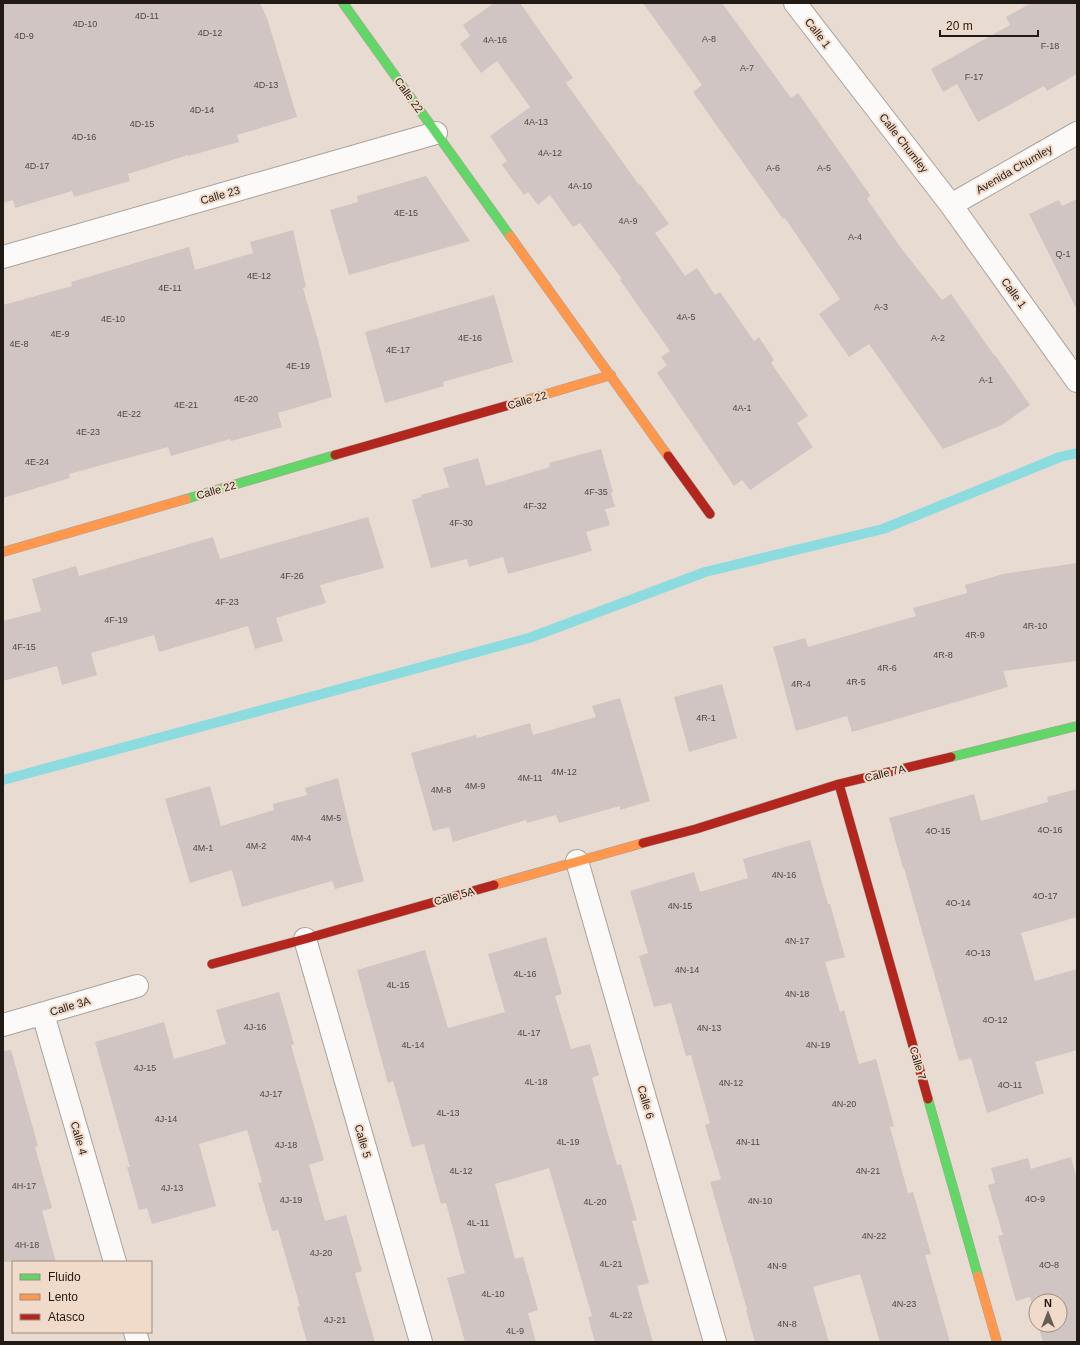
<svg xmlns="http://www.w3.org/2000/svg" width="1080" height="1345" viewBox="0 0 1080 1345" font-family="Helvetica,sans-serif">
  <rect width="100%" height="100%" fill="#e8dbd2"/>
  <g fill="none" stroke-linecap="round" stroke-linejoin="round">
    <path stroke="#8cdbde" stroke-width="10" d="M 3,780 L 529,638 L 705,572 L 883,529 L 1060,457 L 1077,453"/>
  </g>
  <path fill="#d0c5c3" d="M 3,3 L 260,3 L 267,18 L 297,117 L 237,135 L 239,142 L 188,156 L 188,155 L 128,174 L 130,181 L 74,197 L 72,191 L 15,208 L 13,200 L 3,203 Z
    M 494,3 L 520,3 L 573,78 L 566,83 L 639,185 L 640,184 L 669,224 L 655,233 L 685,276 L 697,268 L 715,295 L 720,292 L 754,341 L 759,337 L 774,360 L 771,363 L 808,416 L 797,423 L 813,447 L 750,490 L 742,480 L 734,486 L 657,373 L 667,365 L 661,357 L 670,351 L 620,280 L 622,279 L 580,223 L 573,227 L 550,195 L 538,205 L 528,192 L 524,195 L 502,165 L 507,161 L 490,136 L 530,107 L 497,61 L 481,73 L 460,44 L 470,36 L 463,25 Z
    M 643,3 L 722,3 L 791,98 L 798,93 L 870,195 L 867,199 L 901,248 L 942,300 L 951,294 L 994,355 L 995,355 L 1030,405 L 1002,425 L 943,449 L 869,344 L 849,357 L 819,314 L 840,299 L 785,218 L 783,219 L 693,92 L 702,85 Z
    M 1031,3 L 1077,3 L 1077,74 L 1047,91 L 1044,86 L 978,122 L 957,84 L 943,92 L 931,69 L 1010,25 L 1006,17 Z
    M 426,176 L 470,241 L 349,275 L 330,210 L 358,202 L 357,196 Z
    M 1077,199 L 1077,310 L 1029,214 L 1059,200 L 1062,206 Z
    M 293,230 L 306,287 L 303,288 L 319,344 L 332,397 L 278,413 L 282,427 L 231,441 L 230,439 L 171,456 L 168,447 L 69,474 L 70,478 L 3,498 L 3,305 L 72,286 L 71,282 L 189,247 L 195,270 L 253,253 L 250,242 Z
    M 494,295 L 513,362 L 443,382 L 444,386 L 385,403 L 365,332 Z
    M 601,449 L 613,492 L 611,493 L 615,507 L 605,509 L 610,525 L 586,532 L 592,551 L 508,574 L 503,557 L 469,567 L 467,559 L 431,568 L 412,500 L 421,497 L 421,495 L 449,487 L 443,468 L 478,458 L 486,486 L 550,467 L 549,463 Z
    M 368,517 L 384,568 L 320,585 L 326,603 L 276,618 L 283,641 L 255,649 L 248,626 L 159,652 L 154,635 L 91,653 L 97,675 L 62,685 L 57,666 L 3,681 L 3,621 L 41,611 L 32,579 L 76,566 L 79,576 L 213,537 L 220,559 Z
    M 1077,563 L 1077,661 L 1003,671 L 1008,687 L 852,732 L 847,716 L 796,731 L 773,647 L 805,638 L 808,647 L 916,616 L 913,608 L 967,593 L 965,585 L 1003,574 Z
    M 722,684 L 737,738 L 689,752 L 674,697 Z
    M 620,698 L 650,801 L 620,810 L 620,806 L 559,823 L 556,815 L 527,823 L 526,820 L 453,842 L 449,827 L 433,831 L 411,753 L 476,735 L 477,738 L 530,723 L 533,735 L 596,717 L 592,706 Z
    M 338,778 L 353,841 L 364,881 L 335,889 L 332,881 L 242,907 L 232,870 L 190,883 L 165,799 L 210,786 L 221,826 L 274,810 L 273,804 L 307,795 L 305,788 Z
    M 1077,789 L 1077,917 L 1021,933 L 1035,981 L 1077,969 L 1077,1050 L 1035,1062 L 1044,1093 L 987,1113 L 971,1058 L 959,1061 L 904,868 L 903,868 L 889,818 L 974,794 L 981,821 L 1048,802 L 1047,797 Z
    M 810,840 L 828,904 L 830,904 L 845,957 L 825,962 L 840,1012 L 844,1010 L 859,1064 L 876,1059 L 894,1126 L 890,1127 L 908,1193 L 913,1192 L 931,1254 L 925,1255 L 950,1342 L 880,1342 L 860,1274 L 813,1287 L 829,1342 L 755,1342 L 746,1310 L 747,1309 L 710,1182 L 721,1179 L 705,1125 L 710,1123 L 691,1055 L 686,1056 L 671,1003 L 654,1007 L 639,956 L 648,953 L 630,891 L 694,872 L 700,892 L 748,878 L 743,859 Z
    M 546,937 L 562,994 L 555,996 L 571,1049 L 590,1044 L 599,1075 L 592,1078 L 617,1165 L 621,1164 L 637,1220 L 632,1221 L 649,1283 L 637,1286 L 653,1342 L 595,1342 L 588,1317 L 592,1316 L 549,1168 L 495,1184 L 515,1259 L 523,1257 L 538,1310 L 528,1313 L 536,1342 L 465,1342 L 447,1278 L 465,1273 L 446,1203 L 441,1204 L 424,1144 L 412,1147 L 393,1081 L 388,1083 L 357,970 L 425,950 L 448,1028 L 505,1012 L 488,954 Z
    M 279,992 L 294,1044 L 291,1045 L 324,1160 L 309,1165 L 325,1221 L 346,1215 L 362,1271 L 355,1273 L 375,1342 L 307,1342 L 297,1307 L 300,1306 L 278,1230 L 272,1231 L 258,1183 L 262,1182 L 247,1130 L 199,1144 L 216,1206 L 152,1224 L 147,1208 L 139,1210 L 127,1167 L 130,1167 L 95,1042 L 164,1022 L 174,1059 L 226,1044 L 216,1010 Z
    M 11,1050 L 38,1146 L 35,1147 L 52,1208 L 42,1211 L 56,1262 L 3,1262 L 3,1051 Z
    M 1071,1157 L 1077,1179 L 1077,1342 L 1043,1342 L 1038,1325 L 1060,1325 L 1060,1301 L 1036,1301 L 1036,1318 L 1030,1297 L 1016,1301 L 998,1236 L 1003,1235 L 988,1185 L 995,1183 L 991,1168 L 1028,1158 L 1031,1169 Z"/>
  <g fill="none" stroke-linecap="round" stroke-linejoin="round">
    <g stroke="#aaa19a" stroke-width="24">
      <path id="street" d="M 795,3 L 951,205 L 1077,381
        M 951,205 L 1077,133
        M 3,257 L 436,133
        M 577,861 L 715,1342
        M 305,939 L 421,1342
        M 43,1014 L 115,1262
        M 3,1025 L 137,986
        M 135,1332 L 138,1342"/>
    </g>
    <g stroke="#aaa19a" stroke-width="10">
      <path id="fast" d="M 343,3 L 510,236
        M 186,499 L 335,455
        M 951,757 L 1077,726
        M 928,1099 L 978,1276"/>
    </g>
    <g stroke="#aaa19a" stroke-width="10">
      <path id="slow" d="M 510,236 L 668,456
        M 516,403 L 611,375
        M 3,552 L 186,499
        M 494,885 L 643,843
        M 978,1276 L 997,1342"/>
    </g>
    <g stroke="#aaa19a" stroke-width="10">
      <path id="jam" d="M 335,455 L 516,403
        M 668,456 L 710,514
        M 839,784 L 928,1099
        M 643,843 L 696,829 L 839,784 L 951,757
        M 212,964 L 305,939 L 494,885"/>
    </g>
    <use href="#street" stroke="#fcfaf8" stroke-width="22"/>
    <use href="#fast" stroke="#63d668" stroke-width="9"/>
    <use href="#slow" stroke="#ff974d" stroke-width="9"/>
    <use href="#jam" stroke="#b3261e" stroke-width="9"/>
  </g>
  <g text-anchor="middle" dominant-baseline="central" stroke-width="4" stroke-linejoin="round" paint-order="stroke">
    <g font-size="9" fill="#504842">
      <text x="147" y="16">4D-11</text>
      <text x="85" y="24">4D-10</text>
      <text x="210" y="33">4D-12</text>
      <text x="24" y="36">4D-9</text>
      <text x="709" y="39">A-8</text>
      <text x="495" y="40">4A-16</text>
      <text x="1050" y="46">F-18</text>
      <text x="747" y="68">A-7</text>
      <text x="974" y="77">F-17</text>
      <text x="266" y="85">4D-13</text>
      <text x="202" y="110">4D-14</text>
      <text x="536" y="122">4A-13</text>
      <text x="142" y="124">4D-15</text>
      <text x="84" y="137">4D-16</text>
      <text x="550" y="153">4A-12</text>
      <text x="37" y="166">4D-17</text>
      <text x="773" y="168">A-6</text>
      <text x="824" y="168">A-5</text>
      <text x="580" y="186">4A-10</text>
      <text x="406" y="213">4E-15</text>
      <text x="628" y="221">4A-9</text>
      <text x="855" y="237">A-4</text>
      <text x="1063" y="254">Q-1</text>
      <text x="259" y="276">4E-12</text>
      <text x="170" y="288">4E-11</text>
      <text x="881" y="307">A-3</text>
      <text x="686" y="317">4A-5</text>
      <text x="113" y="319">4E-10</text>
      <text x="60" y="334">4E-9</text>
      <text x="470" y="338">4E-16</text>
      <text x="938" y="338">A-2</text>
      <text x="19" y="344">4E-8</text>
      <text x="398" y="350">4E-17</text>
      <text x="298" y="366">4E-19</text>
      <text x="986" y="380">A-1</text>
      <text x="246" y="399">4E-20</text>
      <text x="186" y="405">4E-21</text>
      <text x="742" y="408">4A-1</text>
      <text x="129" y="414">4E-22</text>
      <text x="88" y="432">4E-23</text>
      <text x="37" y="462">4E-24</text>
      <text x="596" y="492">4F-35</text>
      <text x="535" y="506">4F-32</text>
      <text x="461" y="523">4F-30</text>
      <text x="292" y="576">4F-26</text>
      <text x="227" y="602">4F-23</text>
      <text x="116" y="620">4F-19</text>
      <text x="1035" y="626">4R-10</text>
      <text x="975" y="635">4R-9</text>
      <text x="24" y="647">4F-15</text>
      <text x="943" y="655">4R-8</text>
      <text x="887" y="668">4R-6</text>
      <text x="856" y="682">4R-5</text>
      <text x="801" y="684">4R-4</text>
      <text x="706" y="718">4R-1</text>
      <text x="564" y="772">4M-12</text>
      <text x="530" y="778">4M-11</text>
      <text x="475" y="786">4M-9</text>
      <text x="441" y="790">4M-8</text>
      <text x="331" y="818">4M-5</text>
      <text x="1050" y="830">4O-16</text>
      <text x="938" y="831">4O-15</text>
      <text x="301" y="838">4M-4</text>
      <text x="256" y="846">4M-2</text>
      <text x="203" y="848">4M-1</text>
      <text x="784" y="875">4N-16</text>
      <text x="1045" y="896">4O-17</text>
      <text x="958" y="903">4O-14</text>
      <text x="680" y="906">4N-15</text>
      <text x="797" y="941">4N-17</text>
      <text x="978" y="953">4O-13</text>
      <text x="687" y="970">4N-14</text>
      <text x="525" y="974">4L-16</text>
      <text x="398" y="985">4L-15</text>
      <text x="797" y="994">4N-18</text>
      <text x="995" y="1020">4O-12</text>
      <text x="255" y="1027">4J-16</text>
      <text x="709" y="1028">4N-13</text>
      <text x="529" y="1033">4L-17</text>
      <text x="413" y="1045">4L-14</text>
      <text x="818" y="1045">4N-19</text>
      <text x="145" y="1068">4J-15</text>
      <text x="536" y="1082">4L-18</text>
      <text x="731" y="1083">4N-12</text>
      <text x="1010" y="1085">4O-11</text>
      <text x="271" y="1094">4J-17</text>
      <text x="844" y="1104">4N-20</text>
      <text x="448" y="1113">4L-13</text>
      <text x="166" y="1119">4J-14</text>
      <text x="568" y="1142">4L-19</text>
      <text x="748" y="1142">4N-11</text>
      <text x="286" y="1145">4J-18</text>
      <text x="461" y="1171">4L-12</text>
      <text x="868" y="1171">4N-21</text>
      <text x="24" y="1186">4H-17</text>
      <text x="172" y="1188">4J-13</text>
      <text x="1035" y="1199">4O-9</text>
      <text x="291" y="1200">4J-19</text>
      <text x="760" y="1201">4N-10</text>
      <text x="595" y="1202">4L-20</text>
      <text x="478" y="1223">4L-11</text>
      <text x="874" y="1236">4N-22</text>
      <text x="27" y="1245">4H-18</text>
      <text x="321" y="1253">4J-20</text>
      <text x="611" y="1264">4L-21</text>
      <text x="1049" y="1265">4O-8</text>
      <text x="777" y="1266">4N-9</text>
      <text x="493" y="1294">4L-10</text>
      <text x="904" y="1304">4N-23</text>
      <text x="621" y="1315">4L-22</text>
      <text x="335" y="1320">4J-21</text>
      <text x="787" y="1324">4N-8</text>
      <text x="515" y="1331">4L-9</text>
    </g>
    <g font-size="11" fill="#221a14" stroke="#f0daca">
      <text transform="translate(818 33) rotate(52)">Calle 1</text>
      <text transform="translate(409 95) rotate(54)">Calle 22</text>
      <text transform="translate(904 143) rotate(52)">Calle Chumley</text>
      <text transform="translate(1014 169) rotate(-30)">Avenida Chumley</text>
      <text transform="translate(220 195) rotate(-16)">Calle 23</text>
      <text transform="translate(1014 293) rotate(54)">Calle 1</text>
      <text transform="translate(527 400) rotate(-16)">Calle 22</text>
      <text transform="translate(216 490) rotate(-16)">Calle 22</text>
      <text transform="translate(885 773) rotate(-14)">Calle 7A</text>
      <text transform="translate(454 896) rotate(-16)">Calle 5A</text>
      <text transform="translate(70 1006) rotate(-17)">Calle 3A</text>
      <text transform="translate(918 1063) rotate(74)">Calle 7</text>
      <text transform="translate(646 1102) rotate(74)">Calle 6</text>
      <text transform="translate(79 1138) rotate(74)">Calle 4</text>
      <text transform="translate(363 1141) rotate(74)">Calle 5</text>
    </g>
  </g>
  <rect width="1080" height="1345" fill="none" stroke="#221a14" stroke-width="8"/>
  <rect x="12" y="1261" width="140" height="72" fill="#f0daca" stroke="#9e8d81"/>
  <rect x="20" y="1274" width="20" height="6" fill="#63d668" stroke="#9e8d81"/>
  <text x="48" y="1281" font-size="12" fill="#221a14">Fluido</text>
  <rect x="20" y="1294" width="20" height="6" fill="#ff974d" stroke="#9e8d81"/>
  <text x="48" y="1301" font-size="12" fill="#221a14">Lento</text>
  <rect x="20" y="1314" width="20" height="6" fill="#b3261e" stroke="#9e8d81"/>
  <text x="48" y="1321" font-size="12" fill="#221a14">Atasco</text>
  <g transform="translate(1048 1313)"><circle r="19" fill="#f0daca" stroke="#9e8d81"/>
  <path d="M0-3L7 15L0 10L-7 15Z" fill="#675e56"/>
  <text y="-6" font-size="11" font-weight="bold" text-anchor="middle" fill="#221a14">N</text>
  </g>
  <path d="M940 30v6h98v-6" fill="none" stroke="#221a14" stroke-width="2"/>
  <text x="946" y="30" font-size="12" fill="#221a14" stroke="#f0daca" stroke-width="3" paint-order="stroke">20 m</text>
</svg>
